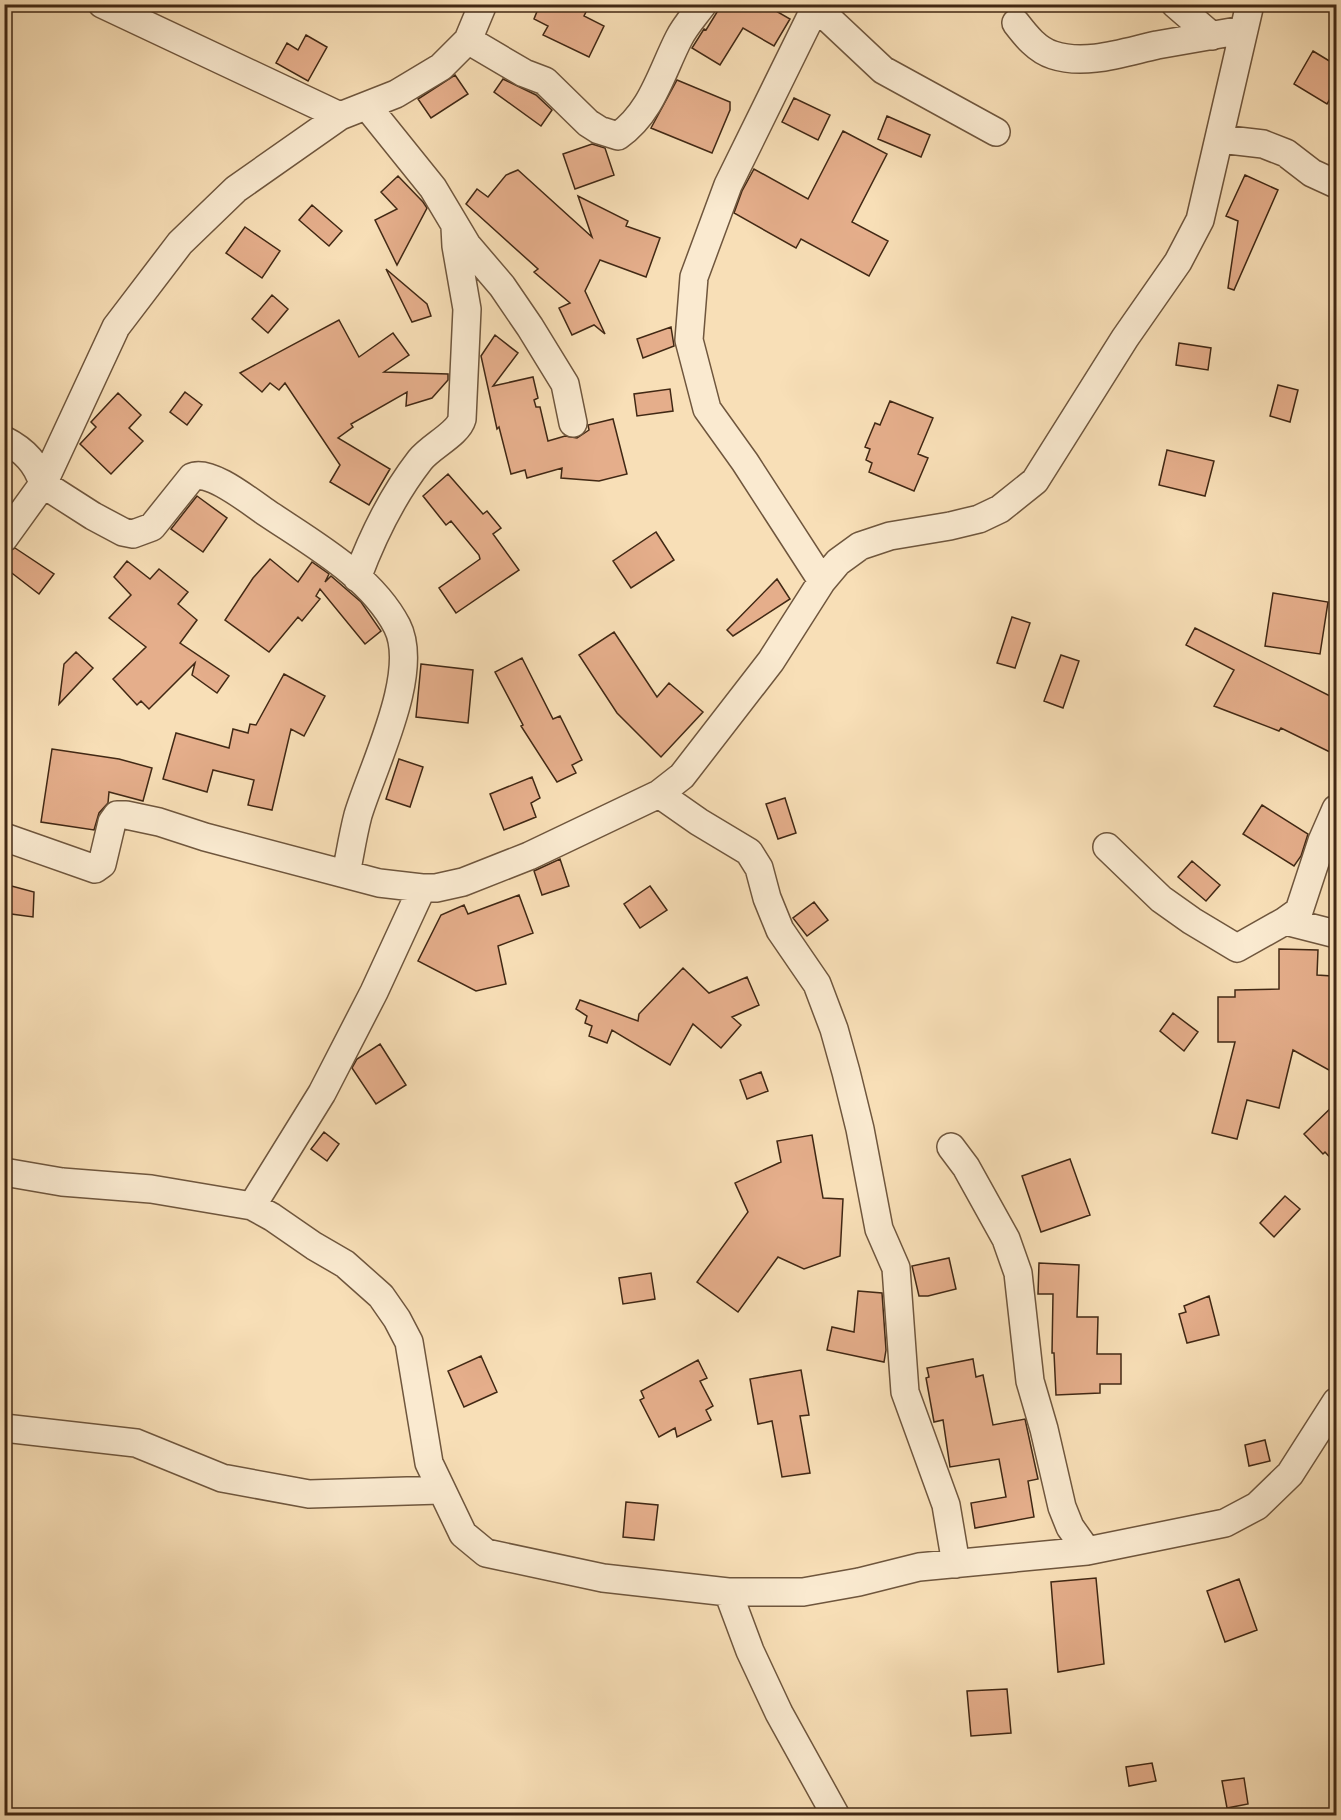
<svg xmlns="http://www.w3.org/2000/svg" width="1341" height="1820" viewBox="0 0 1341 1820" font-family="'Gentium Book Plus',serif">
  <rect width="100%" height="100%" fill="#f8dfb7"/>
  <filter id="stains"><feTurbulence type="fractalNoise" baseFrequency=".00333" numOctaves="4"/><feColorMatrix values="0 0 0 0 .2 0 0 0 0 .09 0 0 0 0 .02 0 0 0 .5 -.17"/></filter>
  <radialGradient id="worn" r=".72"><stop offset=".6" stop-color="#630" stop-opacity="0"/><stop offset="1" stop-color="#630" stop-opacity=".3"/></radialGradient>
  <path fill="#e5ae8b" stroke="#412814" stroke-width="1.5" d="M 540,4 L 590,4 L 584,16 L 604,26 L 589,57 L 543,35 L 548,26 L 534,19 Z
    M 722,4 L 764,4 L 790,19 L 774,46 L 743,28 L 720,65 L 692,48 L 704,29 L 706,30 Z
    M 306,35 L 327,47 L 308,81 L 276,63 L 287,43 L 298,50 Z
    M 1313,51 L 1336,65 L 1336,88 L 1327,104 L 1294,84 Z
    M 455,75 L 468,94 L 431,118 L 418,99 Z
    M 503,79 L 536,95 L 552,110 L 541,126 L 494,92 Z
    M 677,80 L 730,102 L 730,110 L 712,153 L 651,128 Z
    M 794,98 L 830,115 L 818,140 L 782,122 Z
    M 887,116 L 930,135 L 921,157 L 878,139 Z
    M 843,131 L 887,154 L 852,222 L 888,241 L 869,276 L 801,239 L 796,248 L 734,213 L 742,191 L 754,169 L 808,199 Z
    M 592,144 L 605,148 L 614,175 L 575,189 L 563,154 Z
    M 518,170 L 592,237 L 578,196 L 628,221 L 626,226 L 660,238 L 646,277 L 600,260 L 585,291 L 605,334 L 594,325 L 572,335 L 559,308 L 570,303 L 534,272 L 538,269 L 466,204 L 477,189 L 488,197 L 506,175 Z
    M 1245,175 L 1278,190 L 1234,290 L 1228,288 L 1238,221 L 1226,216 Z
    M 398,176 L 423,202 L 427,208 L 397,265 L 375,220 L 397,209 L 381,192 Z
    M 312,205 L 342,231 L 329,246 L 299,220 Z
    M 245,227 L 280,251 L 262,278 L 226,253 Z
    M 386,269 L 427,304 L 431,316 L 412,322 Z
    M 272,295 L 288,309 L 268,333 L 252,319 Z
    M 339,320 L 359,357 L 393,333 L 409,355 L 384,372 L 448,374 L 448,380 L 432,398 L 406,406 L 407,392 L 351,424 L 353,427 L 338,438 L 390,469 L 369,505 L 330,482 L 340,465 L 285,383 L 279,390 L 270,383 L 262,392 L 240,373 Z
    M 671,327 L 674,346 L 643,358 L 637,339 Z
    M 495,335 L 518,353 L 493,386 L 533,377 L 538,398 L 534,400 L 536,407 L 540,407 L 548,441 L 565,436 L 577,438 L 589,430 L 588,425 L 613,419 L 627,474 L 599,481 L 561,478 L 562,468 L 527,478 L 525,470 L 511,474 L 499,427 L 497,429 L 481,356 Z
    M 1179,343 L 1211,348 L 1208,370 L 1176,365 Z
    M 1278,385 L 1298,390 L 1290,422 L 1270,416 Z
    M 670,389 L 673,411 L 637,416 L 634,394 Z
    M 185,392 L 202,405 L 187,425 L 170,412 Z
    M 118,393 L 141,415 L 129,428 L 143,441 L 111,474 L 80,444 L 96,427 L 91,422 Z
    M 890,401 L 933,418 L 918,454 L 928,458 L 914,491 L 869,472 L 872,463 L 866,460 L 870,449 L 865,447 L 875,423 L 880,425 Z
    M 1167,450 L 1214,461 L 1205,496 L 1159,485 Z
    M 448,474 L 483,514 L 487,511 L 501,528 L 493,534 L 519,570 L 456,613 L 439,588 L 480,559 L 479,555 L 451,521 L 446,525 L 423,496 Z
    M 197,496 L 227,518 L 203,552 L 171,529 Z
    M 656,532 L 674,560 L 631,588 L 613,561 Z
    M 15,548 L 54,574 L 39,594 L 4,567 L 4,553 Z
    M 270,559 L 298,582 L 312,562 L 329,574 L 325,582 L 331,576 L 361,602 L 381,631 L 365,644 L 320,589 L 316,596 L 320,599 L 302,621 L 298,617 L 269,652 L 225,620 L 253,578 Z
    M 127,561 L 150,579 L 159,569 L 188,592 L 178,604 L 197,620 L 180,643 L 229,676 L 217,693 L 192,675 L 195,663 L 149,709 L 141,701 L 137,705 L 113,679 L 146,647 L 109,618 L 131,595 L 114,577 Z
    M 777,579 L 790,599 L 733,636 L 727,630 Z
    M 1273,593 L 1328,602 L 1320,654 L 1265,646 Z
    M 1012,617 L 1030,623 L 1015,668 L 997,663 Z
    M 1195,628 L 1336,699 L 1336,755 L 1281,728 L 1279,731 L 1214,706 L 1234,670 L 1186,645 Z
    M 614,632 L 657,697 L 669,683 L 703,712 L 661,757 L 617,713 L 579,655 Z
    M 76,652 L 93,668 L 59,704 L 64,664 Z
    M 1061,655 L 1079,661 L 1063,708 L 1044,701 Z
    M 522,658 L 553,719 L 560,716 L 582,760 L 572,765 L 576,773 L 557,782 L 521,726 L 523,725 L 495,672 Z
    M 421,664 L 473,670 L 468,723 L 416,717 Z
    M 284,674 L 325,696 L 304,736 L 291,729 L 272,810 L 248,805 L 254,780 L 213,770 L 207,792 L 163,779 L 176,733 L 229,748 L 233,729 L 248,733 L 250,724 L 256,725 Z
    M 52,749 L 119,759 L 152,768 L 143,801 L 109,792 L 108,803 L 99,813 L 94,830 L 41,822 Z
    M 399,759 L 423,767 L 410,807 L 386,799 Z
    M 532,777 L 540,798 L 531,803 L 536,817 L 504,830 L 490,794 Z
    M 785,798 L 796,833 L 778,839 L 766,804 Z
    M 1262,805 L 1308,834 L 1301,856 L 1294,866 L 1243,834 Z
    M 560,859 L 569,886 L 542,895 L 534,871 Z
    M 1192,861 L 1220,885 L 1206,901 L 1178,877 Z
    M 4,884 L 34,892 L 33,917 L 4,913 Z
    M 650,886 L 667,910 L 640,928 L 624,904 Z
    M 519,895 L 533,933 L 498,946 L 506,984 L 476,991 L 418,961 L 441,915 L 464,905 L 468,914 Z
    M 814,902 L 828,920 L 807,936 L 793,918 Z
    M 1279,949 L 1318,950 L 1317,975 L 1332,976 L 1331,1027 L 1336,1035 L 1336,1074 L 1293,1050 L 1279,1108 L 1247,1100 L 1237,1139 L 1212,1133 L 1235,1042 L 1218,1042 L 1218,997 L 1235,997 L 1235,990 L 1279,989 Z
    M 683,968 L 709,993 L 747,977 L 759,1005 L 732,1017 L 741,1025 L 721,1048 L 693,1024 L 670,1065 L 612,1030 L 607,1043 L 589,1036 L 592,1026 L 585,1023 L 587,1016 L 576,1009 L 580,1000 L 638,1021 L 639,1014 Z
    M 1173,1013 L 1198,1032 L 1184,1051 L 1160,1031 Z
    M 380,1044 L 406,1085 L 376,1104 L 352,1068 L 357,1059 Z
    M 761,1072 L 768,1091 L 747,1099 L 740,1080 Z
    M 1336,1103 L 1336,1164 L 1325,1152 L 1323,1154 L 1304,1134 Z
    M 324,1132 L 339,1144 L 327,1161 L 311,1149 Z
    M 812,1135 L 823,1198 L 843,1199 L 840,1256 L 804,1269 L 778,1257 L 738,1312 L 697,1282 L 748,1212 L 735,1183 L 781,1162 L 777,1141 Z
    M 1070,1159 L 1090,1215 L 1041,1232 L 1022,1176 Z
    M 1285,1196 L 1300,1209 L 1274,1237 L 1260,1223 Z
    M 949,1258 L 956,1289 L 928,1296 L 919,1296 L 912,1266 Z
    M 1039,1263 L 1079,1265 L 1077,1317 L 1098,1317 L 1097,1354 L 1121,1354 L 1121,1384 L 1100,1384 L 1100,1393 L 1056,1395 L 1054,1353 L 1052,1353 L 1053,1294 L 1038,1294 Z
    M 651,1273 L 655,1299 L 623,1304 L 619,1278 Z
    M 858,1291 L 882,1293 L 886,1350 L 884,1362 L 827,1350 L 832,1327 L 854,1332 Z
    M 1209,1296 L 1219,1335 L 1187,1343 L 1179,1314 L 1186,1312 L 1184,1306 Z
    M 481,1356 L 497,1392 L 464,1407 L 448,1371 Z
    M 973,1359 L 976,1377 L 983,1375 L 993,1425 L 1025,1419 L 1038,1479 L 1028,1481 L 1034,1517 L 975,1528 L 971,1503 L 1006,1497 L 999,1459 L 950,1467 L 943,1420 L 934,1422 L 926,1378 L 929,1377 L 927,1368 Z
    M 698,1360 L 707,1378 L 700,1381 L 713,1406 L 706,1410 L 711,1420 L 677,1437 L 675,1428 L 659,1437 L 640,1400 L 644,1398 L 641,1391 Z
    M 801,1370 L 809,1415 L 800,1416 L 810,1473 L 782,1477 L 772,1421 L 758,1424 L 750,1379 Z
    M 1265,1440 L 1270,1461 L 1249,1466 L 1245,1445 Z
    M 626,1502 L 658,1505 L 654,1540 L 623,1537 Z
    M 1096,1578 L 1104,1664 L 1058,1672 L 1051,1582 Z
    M 1239,1579 L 1257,1630 L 1225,1642 L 1207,1591 Z
    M 1007,1689 L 1011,1733 L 971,1736 L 967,1691 Z
    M 1152,1763 L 1156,1781 L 1129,1786 L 1126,1767 Z
    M 1244,1778 L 1248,1804 L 1227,1808 L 1222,1781 Z"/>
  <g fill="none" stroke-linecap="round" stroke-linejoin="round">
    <g stroke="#6f563d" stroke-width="30">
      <path id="minor" d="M 102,4 L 340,116
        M 817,4 L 728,185 L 694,277 L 689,340 L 707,409 L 745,462 L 822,581
        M 1175,4 L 1212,36
        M 817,8 L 883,70 L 996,132
        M 1016,23 C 1026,36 1037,50 1053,55 C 1086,66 1125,52 1157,45 C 1186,40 1215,35 1243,30
        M 468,40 L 524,73 L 545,81 L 588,123 L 599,130 L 618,136 C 652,112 661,73 679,38 C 685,26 695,15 703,4
        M 367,106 L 433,188 L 467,245 L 502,286 L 530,327 L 565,384 L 573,423
        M 1220,139 L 1263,144 L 1286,153 L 1312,173 L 1336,184
        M 4,440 C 24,450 37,463 43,484 L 93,516 L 123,532 L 133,534 L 152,527 L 192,477 C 209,468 252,503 267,513 C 313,544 371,576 397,626 C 421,673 372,768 358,815 C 353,834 350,854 346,874
        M 4,538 L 43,484 L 116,327 L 180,243 L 236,189 L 340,116 L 396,94 L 441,67 L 468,40 L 483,4
        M 357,578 C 373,535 392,496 420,460 C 431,446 458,434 462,419 L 467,309 L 456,246 L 455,227
        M 659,794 L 699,822 L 749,852 L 759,868 L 767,898 L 780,930 L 817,984 L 834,1029 L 846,1072 L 860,1129 L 879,1229 L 896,1268 L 905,1392 L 946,1505 L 956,1564
        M 4,837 L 95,869 L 102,864 L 112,822 L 117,815 L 126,815 L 159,822 L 205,837 L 379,883 L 422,888 L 436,888 L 463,882 L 529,856 L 659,794 L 682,776 L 771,661 L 822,581 L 838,562 L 860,546 L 890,536 L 950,526 L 979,519 L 1000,509 L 1035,481 L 1125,338 L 1178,262 L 1200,220 L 1250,4
        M 1107,847 L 1161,899 L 1192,921 L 1237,948 L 1285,921 L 1336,934
        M 1285,921 L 1299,911 L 1322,841 L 1336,809
        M 951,1147 L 966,1167 L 1006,1239 L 1018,1273 L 1030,1381 L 1044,1429 L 1062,1507 L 1070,1527 L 1087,1551
        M 4,1172 L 62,1182 L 151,1189 L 252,1206 L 272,1217 L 314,1246 L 345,1264 L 381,1296 L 397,1319 L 409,1342 L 429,1463 L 463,1534 L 486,1553 L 603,1578 L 728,1592 L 803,1592 L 859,1582 L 919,1567 L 1087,1551 L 1225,1523 L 1257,1506 L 1290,1474 L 1336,1402
        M 252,1206 L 322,1093 L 374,992 L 422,888
        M 4,1428 L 136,1443 L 222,1478 L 309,1494 L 440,1490
        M 728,1592 L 750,1651 L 779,1713 L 836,1816"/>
    </g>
    <use href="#minor" stroke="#faead0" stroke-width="27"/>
  </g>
  <rect width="1341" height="1820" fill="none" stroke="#f8dfb7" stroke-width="24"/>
  <rect x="6" y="6" width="1329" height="1808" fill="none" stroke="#412814" stroke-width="3"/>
  <rect x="12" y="12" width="1317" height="1796" fill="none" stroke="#412814" stroke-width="1.5"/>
  <rect width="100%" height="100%" filter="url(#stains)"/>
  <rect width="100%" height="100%" fill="url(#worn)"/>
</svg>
